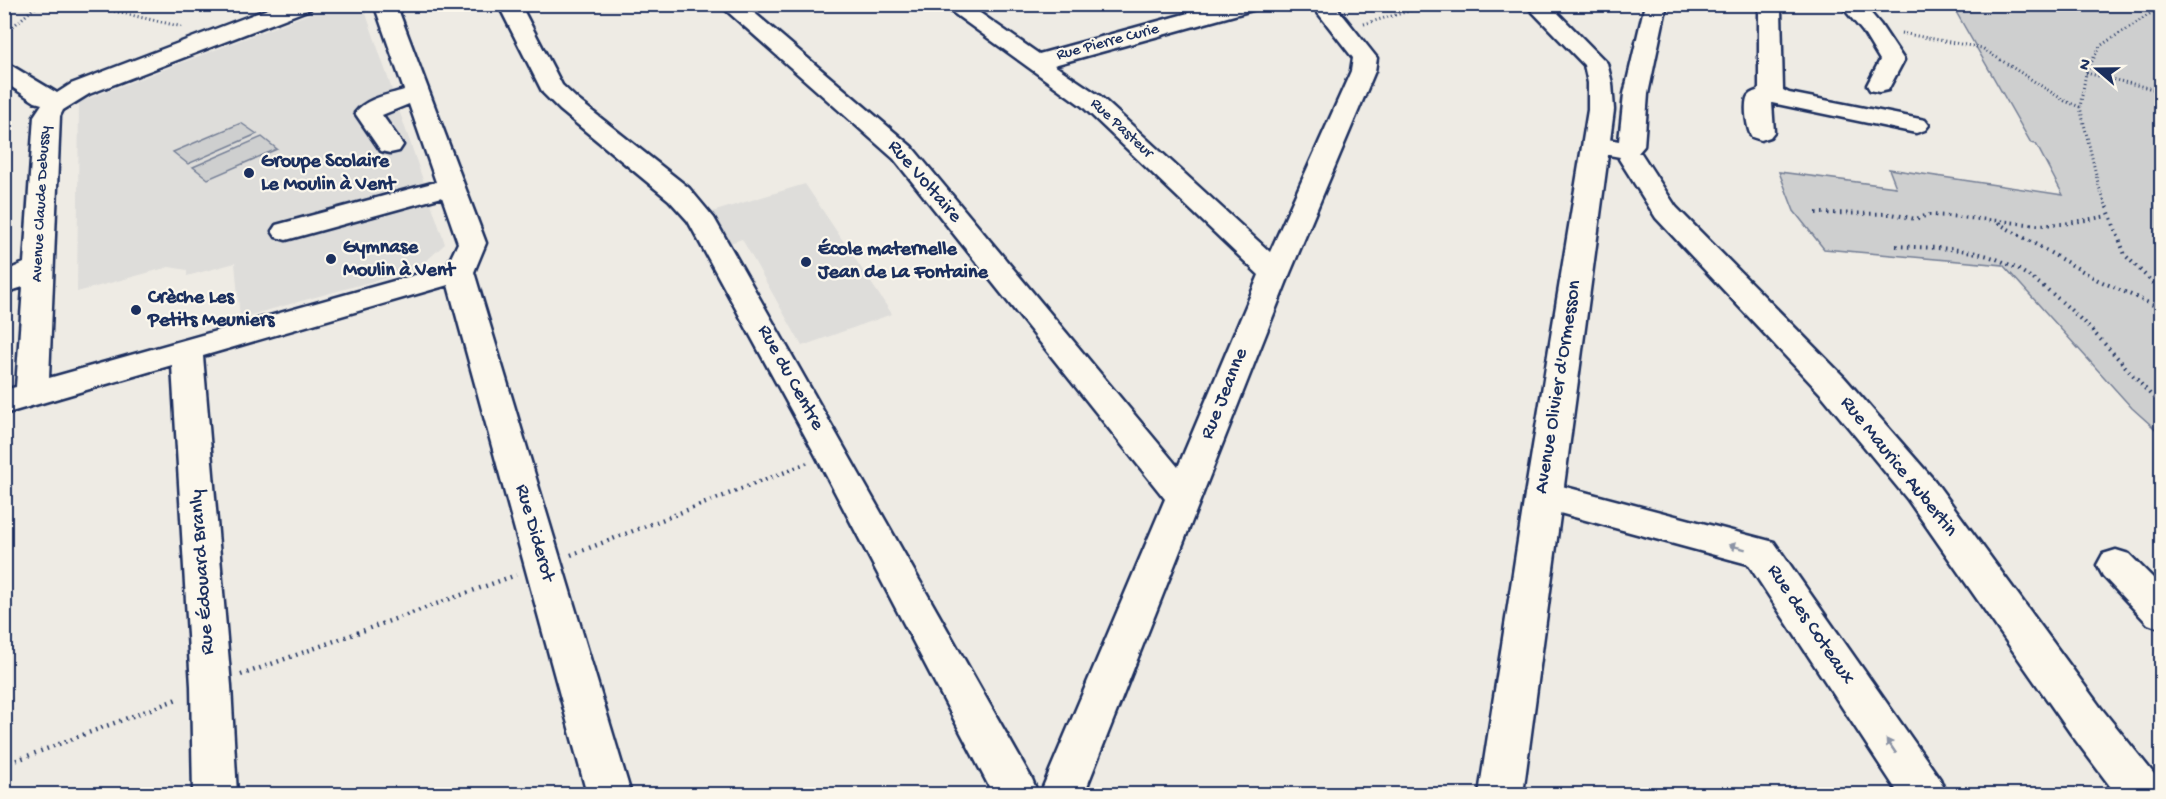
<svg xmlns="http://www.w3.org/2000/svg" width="2166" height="799" viewBox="0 0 2166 799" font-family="'Gochi Hand',sans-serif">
  <rect width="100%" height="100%" fill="#eeebe4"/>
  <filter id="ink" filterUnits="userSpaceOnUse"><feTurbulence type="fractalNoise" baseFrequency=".0167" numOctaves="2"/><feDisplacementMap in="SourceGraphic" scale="12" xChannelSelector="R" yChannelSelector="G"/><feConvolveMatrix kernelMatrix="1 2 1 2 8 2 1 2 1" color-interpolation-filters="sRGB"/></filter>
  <g filter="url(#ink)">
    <path fill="#deddda" d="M 332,5 L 363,5 L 445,244 L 417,269 L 240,318 L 235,263 L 187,276 L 187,270 L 169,267 L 77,292 L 79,102 Z
      M 805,184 L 892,314 L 802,346 L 742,239 L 730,243 L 712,212 Z"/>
    <path fill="#cecfcf" stroke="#747f96" stroke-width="1.5" d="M 1983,4 L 2161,5 L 2161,434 L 2132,408 L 2003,265 L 1824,249 L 1794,211 L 1779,172 L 1896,187 L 1889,169 L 2063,195 L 2036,144 L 2031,143 L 1955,10 Z
      M 241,123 L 257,134 L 188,164 L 173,152 Z
      M 262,137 L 277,149 L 208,179 L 193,167 Z"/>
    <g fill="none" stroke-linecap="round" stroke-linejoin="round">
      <g stroke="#1b2f5e" stroke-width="5">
        <path id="minor" d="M 281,4 L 313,4 L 310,9 L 89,94 L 63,110 L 60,116 L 49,378 L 447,266 L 458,243 L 442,197 L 286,240 L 276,237 L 272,231 L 276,225 L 436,182 L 409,104 L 382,115 L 403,145 L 399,151 L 390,153 L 381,151 L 355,113 C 366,98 388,95 404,90 L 374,4 L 396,4 L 486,243 L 474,272 L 631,794 L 587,794 L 448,285 L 203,356 L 231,686 L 237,794 L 193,794 L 191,686 L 172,365 L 4,414 L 4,390 L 16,387 L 23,287 L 4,293 L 4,272 L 24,263 L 34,116 L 42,104 L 35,102 L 4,82 L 4,64 L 12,66 L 57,93 L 71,84 Z
          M 498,4 L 520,4 L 562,85 L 578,100 L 689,188 L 714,218 L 1032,779 L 1038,794 L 993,794 L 815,454 L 688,221 L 669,200 L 560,110 L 543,93 Z
          M 719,4 L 744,4 L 912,147 L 1178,467 L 1259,275 L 1082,106 L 941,4 L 967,4 L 1039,54 L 1221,4 L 1259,4 L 1256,9 L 1054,65 L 1100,96 L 1270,252 L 1351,71 L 1353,58 L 1311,4 L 1334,4 L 1377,58 L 1375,71 L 1290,273 L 1084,794 L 1040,794 L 1165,499 L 894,159 Z
          M 1645,4 L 1667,4 L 1648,94 L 1644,146 L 1638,153 L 1641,153 L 1676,207 L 1844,377 L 1934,480 L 2101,708 L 2158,779 L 2162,794 L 2116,794 L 2071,734 L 1908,500 L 1820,393 L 1656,218 L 1619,159 L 1620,157 L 1587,151 L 1583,145 L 1587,139 L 1596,137 L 1619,141 L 1624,94 Z
          M 1763,4 L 1785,4 L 1781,10 L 1783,90 L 1789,93 L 1925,120 L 1929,125 L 1925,130 L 1916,133 L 1772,103 L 1774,132 L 1770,137 L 1761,140 L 1752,137 C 1747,130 1744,108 1747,98 C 1749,93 1754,92 1759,90 L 1759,10 Z
          M 1840,4 L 1863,4 L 1880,24 L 1904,60 L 1888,90 L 1879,92 L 1870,90 L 1867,85 L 1880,60 L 1863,32 Z
          M 1543,481 L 1774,542 L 1940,779 L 1946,794 L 1899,794 L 1748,564 L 1530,505 L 1525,495 L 1530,485 Z
          M 2116,550 L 2129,554 L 2162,587 L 2162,629 L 2148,624 L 2103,576 L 2097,565 L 2103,554 Z"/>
      </g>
      <g stroke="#1b2f5e" stroke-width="5">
        <path id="major" d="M 1525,4 L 1549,4 L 1607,63 L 1612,83 L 1614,110 L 1523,794 L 1479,794 L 1525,495 L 1588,110 L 1588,83 L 1584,65 Z"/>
      </g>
      <path stroke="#1b2f5e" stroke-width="3" stroke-dasharray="1 3" stroke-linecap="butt" d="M 83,4 L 183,27
        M 1730,4 L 1747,7
        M 1364,24 L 1433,4
        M 1901,33 L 1982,48 L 2065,101 L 2080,107
        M 4,34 L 39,4
        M 2086,73 L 2162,91
        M 2107,208 L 2099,187 L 2080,107 L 2086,73 L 2100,46 L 2162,6"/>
      <path stroke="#1b2f5e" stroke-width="4" stroke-dasharray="1.5 4.5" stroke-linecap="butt" d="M 2107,207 L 2125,255 L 2162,292
        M 1816,213 L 1892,214 L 1915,219 L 1929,215 L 1950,216 L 2037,225 L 2063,224 L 2108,216
        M 1998,223 L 2098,280 L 2162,309
        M 1896,246 C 1928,248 1961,247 1991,257 C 2054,278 2117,359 2162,407
        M 789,470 L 807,463"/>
      <path stroke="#1b2f5e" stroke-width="4.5" stroke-dasharray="1.5 5" stroke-linecap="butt" d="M 571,555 L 793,469
        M 241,675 L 516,575
        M 4,765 L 180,698"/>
      <use href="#minor" fill="#fbf7ec" fill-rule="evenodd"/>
      <use href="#major" fill="#fbf7ec" fill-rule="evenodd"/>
    </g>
    <defs><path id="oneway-solid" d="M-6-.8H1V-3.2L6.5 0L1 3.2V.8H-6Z" transform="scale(1.5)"/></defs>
    <g fill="#8b93a5">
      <use href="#oneway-solid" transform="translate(1737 547) rotate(-165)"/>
      <use href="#oneway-solid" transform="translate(1891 746) rotate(-124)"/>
    </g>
  </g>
  <g fill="#1b2f5e" stroke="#fbf7ec" stroke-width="2">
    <circle cx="249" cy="173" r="6"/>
    <circle cx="331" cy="259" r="6"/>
    <circle cx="806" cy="262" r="6"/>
    <circle cx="136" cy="310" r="6"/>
  </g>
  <g text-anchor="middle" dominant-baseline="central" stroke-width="4.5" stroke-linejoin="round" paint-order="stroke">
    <g font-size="16" fill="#1b2f5e" stroke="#fbf7ec">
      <text transform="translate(1108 43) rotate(-15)">Rue Pierre Curie</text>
      <text transform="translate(1121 129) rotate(43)">Rue Pasteur</text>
      <text transform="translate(42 204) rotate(-87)">Avenue Claude Debussy</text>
    </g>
    <g font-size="20" font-weight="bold" fill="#1b2f5e" stroke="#fbf7ec" text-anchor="start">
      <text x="261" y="162">Groupe Scolaire<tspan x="261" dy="23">Le Moulin à Vent</tspan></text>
      <text x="343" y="248">Gymnase<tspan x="343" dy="23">Moulin à Vent</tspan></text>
      <text x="818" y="250">École maternelle<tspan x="818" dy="23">Jean de La Fontaine</tspan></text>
      <text x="148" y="298">Crèche Les<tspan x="148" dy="23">Petits Meuniers</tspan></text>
    </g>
    <g font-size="20" fill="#1b2f5e" stroke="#fbf7ec">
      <text transform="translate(924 182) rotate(49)">Rue Voltaire</text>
      <text transform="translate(790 378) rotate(61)">Rue du Centre</text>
      <text transform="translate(1559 387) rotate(-81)">Avenue Olivier d'Ormesson</text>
      <text transform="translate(1225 394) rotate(-68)">Rue Jeanne</text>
      <text transform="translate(1898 467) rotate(51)">Rue Maurice Aubertin</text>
      <text transform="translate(534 533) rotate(74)">Rue Diderot</text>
      <text transform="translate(203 572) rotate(-94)">Rue Édouard Branly</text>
      <text transform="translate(1810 625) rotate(56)">Rue des Coteaux</text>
    </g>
  </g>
  <rect width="2166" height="799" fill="none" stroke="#fbf7ec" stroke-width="24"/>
  <rect x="12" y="12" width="2142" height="775" fill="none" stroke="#1b2f5e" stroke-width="2" filter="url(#ink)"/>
  <g transform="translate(2097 69) rotate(290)" stroke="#fbf7ec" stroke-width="4.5" paint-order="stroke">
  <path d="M0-4.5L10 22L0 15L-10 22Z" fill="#1b2f5e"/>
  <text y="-9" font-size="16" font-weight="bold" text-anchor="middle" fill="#1b2f5e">N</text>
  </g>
</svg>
